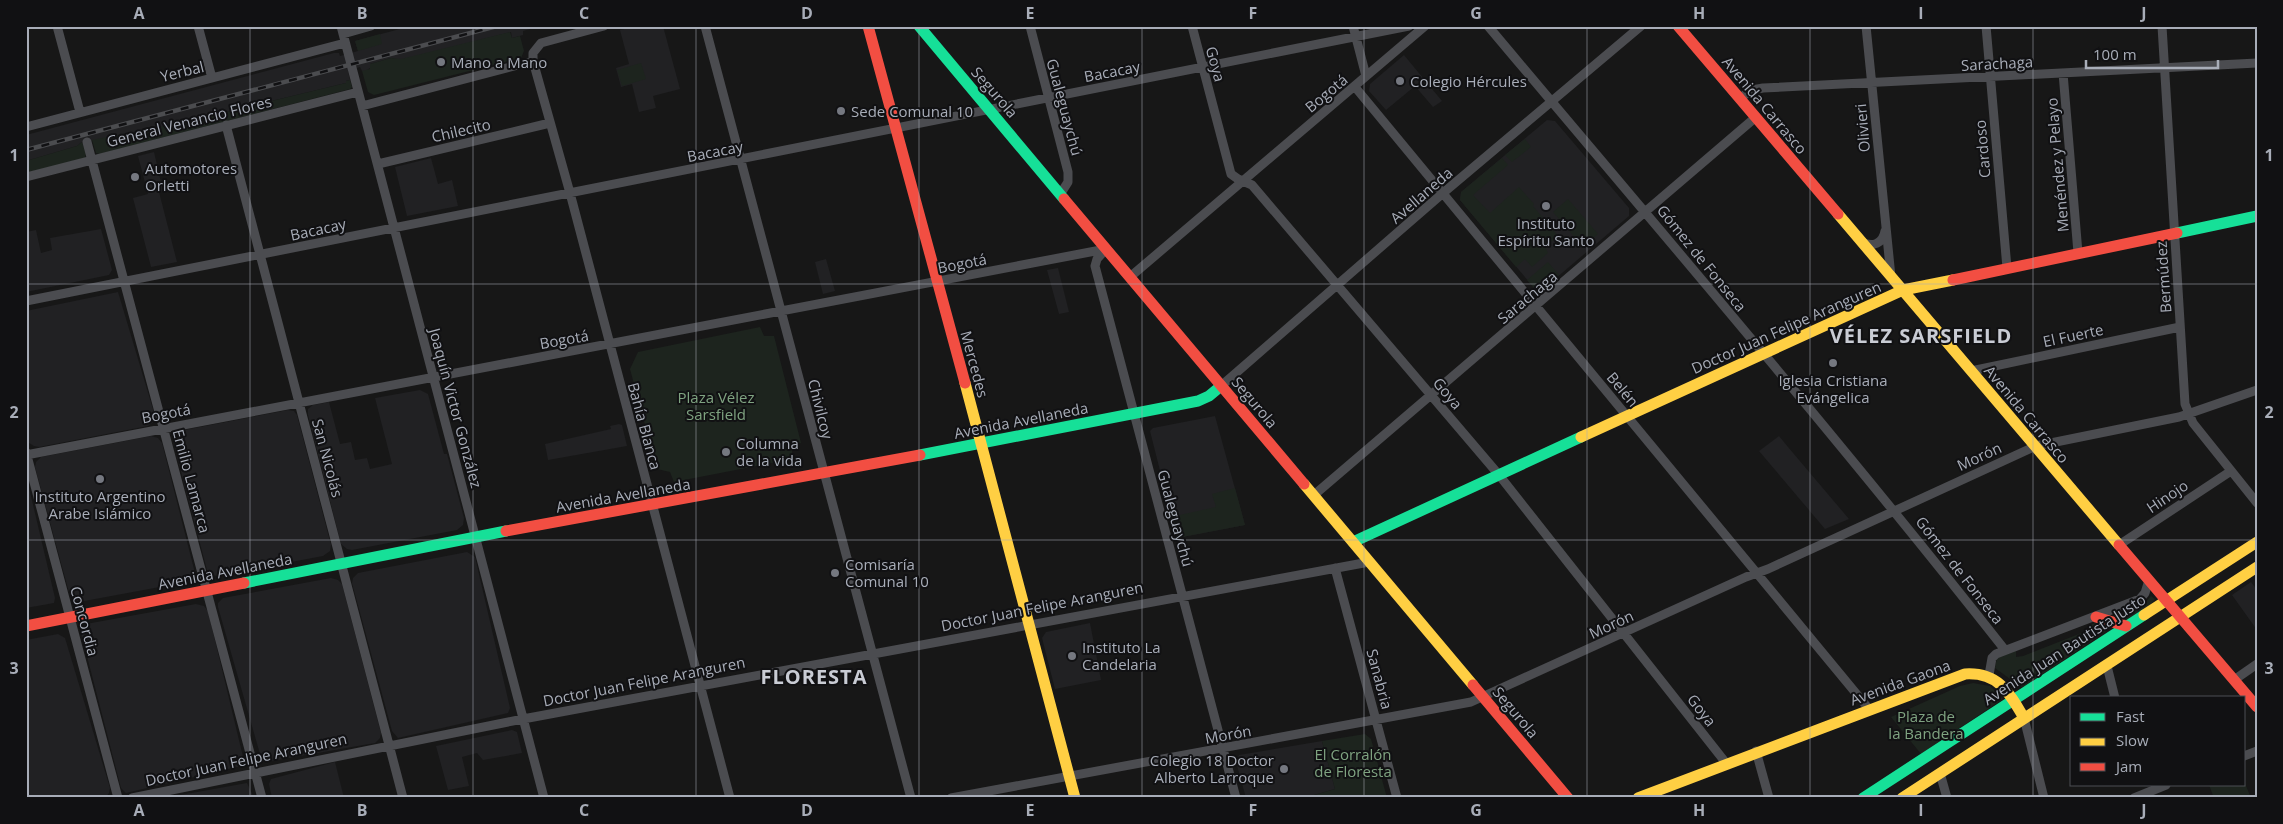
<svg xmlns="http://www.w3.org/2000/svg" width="2283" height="824" viewBox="0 0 2283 824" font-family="'Open Sans',sans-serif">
  <rect width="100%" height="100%" fill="#171717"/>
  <path fill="#212123" d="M 411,26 L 541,26 L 523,31 L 523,35 L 512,38 L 511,32 L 402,60 L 391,58 L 370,64 L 370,68 L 366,71 L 362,71 L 360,67 L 348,71 L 350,80 L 346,81 L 346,83 L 185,122 L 99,140 L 82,142 L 77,146 L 26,161 L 26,135 L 334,53 L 339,53 L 340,56 L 358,51 L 355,41 Z
    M 636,26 L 663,26 L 680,89 L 653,96 L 656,108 L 639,112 L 632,84 L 621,87 L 616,68 L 629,64 L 620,30 Z
    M 1404,55 L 1442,101 L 1433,107 L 1415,86 L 1386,110 L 1369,91 L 1370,84 Z
    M 1547,120 L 1555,121 L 1629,208 L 1629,216 L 1542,290 L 1535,289 L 1460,200 L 1461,192 Z
    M 154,152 L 163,191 L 159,192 L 177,262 L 151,267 L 133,198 L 148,194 L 138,156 Z
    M 431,158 L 438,184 L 452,180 L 458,206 L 407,216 L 395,167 Z
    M 101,229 L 112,270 L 109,275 L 26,292 L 26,232 L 36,230 L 41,253 L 52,250 L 50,238 Z
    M 826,259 L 835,291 L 823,294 L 815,262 Z
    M 1058,268 L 1069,312 L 1059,314 L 1047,270 Z
    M 118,292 L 155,416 L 155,421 L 148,426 L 39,447 L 34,446 L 29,443 L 26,431 L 26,311 Z
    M 420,390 L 428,394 L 444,454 L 447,454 L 464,518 L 463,525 L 457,530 L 352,550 L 347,549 L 341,544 L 308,415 L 308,409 L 313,405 L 329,402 L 340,444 L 351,442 L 355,460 L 367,458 L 370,469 L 392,464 L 375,398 Z
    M 288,410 L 294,411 L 297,415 L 331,545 L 330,551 L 323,556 L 217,576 L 212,575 L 207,570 L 173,441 L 173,436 L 179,431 Z
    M 1215,416 L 1245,525 L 1177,538 L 1150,431 L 1153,428 Z
    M 619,424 L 622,425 L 627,446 L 548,460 L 545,444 L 611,429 L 610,426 Z
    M 151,436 L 158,438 L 162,443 L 196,577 L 192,581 L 79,602 L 74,601 L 70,596 L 35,467 L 36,462 L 41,457 Z
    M 1779,436 L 1788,447 L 1849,519 L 1825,529 L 1759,451 Z
    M 26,475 L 55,598 L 54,603 L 26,608 Z
    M 467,552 L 475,557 L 510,708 L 508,713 L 398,738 L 392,731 L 352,583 L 353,578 L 358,573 Z
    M 331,578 L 338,580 L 342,584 L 381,733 L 380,738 L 375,743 L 266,762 L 262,761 L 218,607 L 218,603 L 223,598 Z
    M 2251,582 L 2257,590 L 2257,630 L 2232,595 Z
    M 196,604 L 204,606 L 208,611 L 244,761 L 241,766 L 126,793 L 121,788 L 80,629 L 86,624 Z
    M 1090,623 L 1101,680 L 1055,689 L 1042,638 L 1046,632 Z
    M 58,634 L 65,638 L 110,788 L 109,793 L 105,798 L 26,798 L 26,640 Z
    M 512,730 L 517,732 L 522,753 L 483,760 L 477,753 L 462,757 L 469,786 L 448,790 L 436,746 Z
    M 1322,741 L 1335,789 L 1304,798 L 1246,798 L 1236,762 L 1239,755 Z
    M 335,762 L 344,798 L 272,798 L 269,784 L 271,779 Z
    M 247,783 L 254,798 L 164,798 Z"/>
  <path fill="#1d241e" d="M 510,32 L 512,38 L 520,36 L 524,51 L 521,58 L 374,95 L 368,92 L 362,71 L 370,69 L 370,64 L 391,58 L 401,59 Z
    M 380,34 L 382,44 L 358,51 L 355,41 Z
    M 641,63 L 646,79 L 622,86 L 617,70 Z
    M 350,80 L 352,87 L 350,89 L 100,154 L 96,153 L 92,140 L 185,122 L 346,83 L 346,81 Z
    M 1525,139 L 1531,147 L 1512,162 L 1505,155 Z
    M 82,142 L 86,153 L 85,158 L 26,173 L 26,161 L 77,146 Z
    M 1502,158 L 1508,165 L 1473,195 L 1490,213 L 1519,187 L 1534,204 L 1533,206 L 1558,236 L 1545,247 L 1548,253 L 1532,267 L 1525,259 L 1516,267 L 1460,200 L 1461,192 Z
    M 1568,199 L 1598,234 L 1583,247 L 1553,212 Z
    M 1548,262 L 1559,275 L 1542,290 L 1535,289 L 1527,280 Z
    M 760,327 L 764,336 L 774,336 L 801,443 L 794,445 L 792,450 L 792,459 L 674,482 L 670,472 L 657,469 L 630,369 L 638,352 Z
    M 1235,488 L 1245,525 L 1177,538 L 1171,517 L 1216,507 L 1212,494 Z
    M 2151,596 L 2155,599 L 2149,607 L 2126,621 L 2111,617 L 2143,605 Z
    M 2097,622 L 2114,626 L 2025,686 L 2021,687 L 1995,668 L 1997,658 L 2016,651 L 2016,657 L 2023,656 L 2089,630 L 2091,625 Z
    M 1973,683 L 1990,686 L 2003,699 L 1921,754 L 1891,717 L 1960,686 Z
    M 1365,734 L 1371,739 L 1387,798 L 1304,798 L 1335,789 L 1322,741 Z
    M 2244,781 L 2251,798 L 2214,798 L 2209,785 L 2244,785 Z"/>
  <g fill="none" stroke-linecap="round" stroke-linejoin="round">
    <path stroke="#4b4c50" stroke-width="9" d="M 57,26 L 80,112
      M 198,26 L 212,78
      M 341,26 L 544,798
      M 604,26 L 541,43 L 533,53 L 533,61 L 570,193 L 730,798
      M 705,26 L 911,798
      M 1030,26 L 1068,172 L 1068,182 L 1061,193
      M 1192,26 L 1231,174 L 1238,179 L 1252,185 L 1499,475 L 1726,763
      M 1353,26 L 1366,76
      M 1488,26 C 1662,233 1838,438 2005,650
      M 1866,26 L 1891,277
      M 1986,26 L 2007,268
      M 2162,26 L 2185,404 L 2193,423 L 2257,503
      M 343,34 L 371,26
      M 2063,73 L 2078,253
      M 1355,87 L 1869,709
      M 1740,98 L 1752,90 L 1763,88 L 2257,63
      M 362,106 L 533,61
      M 226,125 L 403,798
      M 26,127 L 345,43
      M 87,142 L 262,798
      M 378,164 L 550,123
      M 26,177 L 358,92
      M 1862,242 C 1873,248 1883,243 1885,231
      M 1106,249 L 1097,259 L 1095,266 L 1236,798
      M 1130,277 L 1425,26
      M 26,301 L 1409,26
      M 1971,371 L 2180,327
      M 1221,386 L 1443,193 L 1641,26
      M 26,452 L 118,798
      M 26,455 L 1106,249
      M 1314,495 L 1756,117
      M 2119,545 L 2231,471
      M 1335,568 L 1397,798
      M 2107,666 L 2115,698
      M 1989,675 L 1992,658 L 1996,654 L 2140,599 L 2145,593 L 2149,580
      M 2234,680 L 2257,664
      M 2024,718 L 2044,798
      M 1756,751 L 1769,798
      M 2244,756 L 2257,751
      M 1940,773 L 1947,798
      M 132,798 L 523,719 L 1369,562
      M 951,798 L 1471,702 L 1746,577 L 1768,569 L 2036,446 L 2179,417 L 2257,390
      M 2134,798 L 2166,785"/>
    <path stroke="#16e098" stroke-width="11" d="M 919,26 L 1064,199
      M 2177,233 L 2257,216
      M 920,455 L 1198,401 L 1209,396 L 1221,386
      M 1353,542 L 1581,437
      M 244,583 L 506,531
      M 1863,798 L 2144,615"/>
    <path stroke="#ffcf43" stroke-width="11" d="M 1838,214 L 2119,545
      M 965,383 L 1075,798
      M 1581,437 L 1903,290 L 1953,280
      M 1304,484 L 1473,685
      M 2144,615 L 2257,542
      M 1638,798 L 1965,674 C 1998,672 2009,692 2024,718
      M 1902,798 L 2257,567"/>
    <path stroke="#f24e42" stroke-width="11" d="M 868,26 L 965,383
      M 1678,26 L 1838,214
      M 1064,199 L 1304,484
      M 1953,280 L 2177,233
      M 506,531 L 920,455
      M 2119,545 L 2257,707
      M 2096,617 L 2126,626
      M 26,626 L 244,583
      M 1473,685 L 1568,798"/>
    <g stroke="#4b4c4f" stroke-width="4.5">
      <path id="rail" d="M 26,150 L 497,26"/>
    </g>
    <use href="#rail" stroke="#111113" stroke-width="2.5" stroke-dasharray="8" stroke-linecap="butt"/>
  </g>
  <path fill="none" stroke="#a8adb8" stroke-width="1" stroke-opacity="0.55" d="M 250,26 L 250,798M 473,26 L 473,798M 696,26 L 696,798M 919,26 L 919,798M 1142,26 L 1142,798M 1364,26 L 1364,798M 1587,26 L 1587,798M 1810,26 L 1810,798M 2033,26 L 2033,798M 26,284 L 2257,284M 26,540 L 2257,540"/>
  <g fill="#757880" stroke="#111113" stroke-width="2">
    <circle cx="441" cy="62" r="5"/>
    <circle cx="1400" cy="81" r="5"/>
    <circle cx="841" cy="111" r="5"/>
    <circle cx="135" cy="177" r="5"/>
    <circle cx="1546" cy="206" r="5"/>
    <circle cx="1833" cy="363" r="5"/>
    <circle cx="726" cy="452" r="5"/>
    <circle cx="100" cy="479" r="5"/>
    <circle cx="835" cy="573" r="5"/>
    <circle cx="1072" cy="656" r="5"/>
    <circle cx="1284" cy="769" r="5"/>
  </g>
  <g text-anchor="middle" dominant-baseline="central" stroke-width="4" stroke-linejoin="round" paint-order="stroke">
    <g font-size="15" fill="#a8adb8" stroke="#111113" text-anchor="start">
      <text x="451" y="62">Mano a Mano</text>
      <text x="1410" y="81">Colegio Hércules</text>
      <text x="851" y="111">Sede Comunal 10</text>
      <text x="145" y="168">Automotores<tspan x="145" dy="17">Orletti</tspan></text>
      <text x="1546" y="223" text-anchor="middle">Instituto<tspan x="1546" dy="17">Espíritu Santo</tspan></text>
      <text x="1833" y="380" text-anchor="middle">Iglesia Cristiana<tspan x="1833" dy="17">Evángelica</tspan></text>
      <text x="736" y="443">Columna<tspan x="736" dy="17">de la vida</tspan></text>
      <text x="100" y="496" text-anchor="middle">Instituto Argentino<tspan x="100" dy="17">Arabe Islámico</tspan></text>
      <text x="845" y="564">Comisaría<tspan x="845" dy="17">Comunal 10</tspan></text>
      <text x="1082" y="647">Instituto La<tspan x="1082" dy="17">Candelaria</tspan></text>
      <text x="1274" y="760" text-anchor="end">Colegio 18 Doctor<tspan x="1274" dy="17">Alberto Larroque</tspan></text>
    </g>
    <g font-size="15" fill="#a8adb8" stroke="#111113">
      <text transform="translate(1997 63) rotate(-3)">Sarachaga</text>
      <text transform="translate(1216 64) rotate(75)">Goya</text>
      <text transform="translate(182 71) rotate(-14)">Yerbal</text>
      <text transform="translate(1112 71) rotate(-11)">Bacacay</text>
      <text transform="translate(995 92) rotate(49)">Segurola</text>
      <text transform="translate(1326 93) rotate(-40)">Bogotá</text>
      <text transform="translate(1765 105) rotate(50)">Avenida Carrasco</text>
      <text transform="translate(1065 107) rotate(75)">Gualeguaychú</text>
      <text transform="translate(189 121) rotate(-14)">General Venancio Flores</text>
      <text transform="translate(1862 128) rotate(-95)">Olivieri</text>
      <text transform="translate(461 130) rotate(-13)">Chilecito</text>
      <text transform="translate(1982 149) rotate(-95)">Cardoso</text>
      <text transform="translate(715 151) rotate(-11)">Bacacay</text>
      <text transform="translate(2057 165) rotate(-95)">Menéndez y Pelayo</text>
      <text transform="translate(1421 195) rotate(-41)">Avellaneda</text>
      <text transform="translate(318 229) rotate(-12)">Bacacay</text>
      <text transform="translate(1702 258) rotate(51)">Gómez de Fonseca</text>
      <text transform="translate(962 263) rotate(-11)">Bogotá</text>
      <text transform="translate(2163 277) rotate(-94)">Bermúdez</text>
      <text transform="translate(1527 297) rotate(-40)">Sarachaga</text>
      <text transform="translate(1786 327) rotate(-24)">Doctor Juan Felipe Aranguren</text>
      <text transform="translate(2073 335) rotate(-12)">El Fuerte</text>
      <text transform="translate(564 339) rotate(-10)">Bogotá</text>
      <text transform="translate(975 364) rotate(75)">Mercedes</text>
      <text transform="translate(1623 389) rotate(50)">Belén</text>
      <text transform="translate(1448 393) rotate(50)">Goya</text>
      <text transform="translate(1255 402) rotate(50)">Segurola</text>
      <text transform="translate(456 408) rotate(75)">Joaquín Victor González</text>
      <text transform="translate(821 409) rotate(76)">Chivilcoy</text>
      <text transform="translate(166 413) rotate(-11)">Bogotá</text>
      <text transform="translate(2027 414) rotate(50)">Avenida Carrasco</text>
      <text transform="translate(1021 420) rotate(-11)">Avenida Avellaneda</text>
      <text transform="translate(645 426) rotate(75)">Bahía Blanca</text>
      <text transform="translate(1979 456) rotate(-25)">Morón</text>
      <text transform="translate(328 458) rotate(75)">San Nicolás</text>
      <text transform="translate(192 481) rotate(75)">Emilio Lamarca</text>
      <text transform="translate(623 495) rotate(-10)">Avenida Avellaneda</text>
      <text transform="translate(2167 496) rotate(-34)">Hinojo</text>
      <text transform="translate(1176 518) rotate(75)">Gualeguaychú</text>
      <text transform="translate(1960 570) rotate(52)">Gómez de Fonseca</text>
      <text transform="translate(225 571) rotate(-11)">Avenida Avellaneda</text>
      <text transform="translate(1042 606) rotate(-11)">Doctor Juan Felipe Aranguren</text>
      <text transform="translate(85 621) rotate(75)">Concordia</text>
      <text transform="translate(1611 624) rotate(-25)">Morón</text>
      <text transform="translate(2064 649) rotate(-33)">Avenida Juan Bautista Justo</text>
      <text transform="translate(1380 679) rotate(75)">Sanabria</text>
      <text transform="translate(644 681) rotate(-11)">Doctor Juan Felipe Aranguren</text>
      <text transform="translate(1900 682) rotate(-20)">Avenida Gaona</text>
      <text transform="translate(1702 710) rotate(52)">Goya</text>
      <text transform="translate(1516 712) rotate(50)">Segurola</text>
      <text transform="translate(1228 734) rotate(-10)">Morón</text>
      <text transform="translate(246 759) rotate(-12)">Doctor Juan Felipe Aranguren</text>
    </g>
    <g font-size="15" fill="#7fa381" stroke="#111113">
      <text x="716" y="397">Plaza Vélez<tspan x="716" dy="17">Sarsfield</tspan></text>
      <text x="1926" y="716">Plaza de<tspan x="1926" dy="17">la Bandera</tspan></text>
      <text x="1353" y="754">El Corralón<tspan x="1353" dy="17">de Floresta</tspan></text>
    </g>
    <g font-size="20" font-weight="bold" letter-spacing="1" fill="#c9ccd4" stroke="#111113">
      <text x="1921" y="335">VÉLEZ SARSFIELD</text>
      <text x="814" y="676">FLORESTA</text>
    </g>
  </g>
  <rect width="2283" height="824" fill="none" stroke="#111113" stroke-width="55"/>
  <rect x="2070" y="696" width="175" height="90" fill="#111113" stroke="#4d4f55"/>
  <rect x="2080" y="713" width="25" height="8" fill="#16e098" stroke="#4d4f55"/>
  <text x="2116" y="722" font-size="15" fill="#a8adb8">Fast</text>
  <rect x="2080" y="738" width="25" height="8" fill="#ffcf43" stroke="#4d4f55"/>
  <text x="2116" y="746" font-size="15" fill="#a8adb8">Slow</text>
  <rect x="2080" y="763" width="25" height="8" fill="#f24e42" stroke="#4d4f55"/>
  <text x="2116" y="772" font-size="15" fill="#a8adb8">Jam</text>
  <path d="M2086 60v8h132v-8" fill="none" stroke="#a8adb8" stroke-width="2.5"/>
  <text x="2093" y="60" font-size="15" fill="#a8adb8" stroke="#111113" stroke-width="4" paint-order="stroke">100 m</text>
  <rect x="28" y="28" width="2228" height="768" fill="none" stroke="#a8adb8" stroke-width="2"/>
  <g font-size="16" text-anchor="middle" font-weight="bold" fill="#a8adb8">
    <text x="139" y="19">A</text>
    <text x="362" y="19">B</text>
    <text x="584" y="19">C</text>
    <text x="807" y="19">D</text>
    <text x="1030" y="19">E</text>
    <text x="1253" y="19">F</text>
    <text x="1476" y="19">G</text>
    <text x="1699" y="19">H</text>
    <text x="1921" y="19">I</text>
    <text x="2144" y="19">J</text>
    <text x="14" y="161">1</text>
    <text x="2269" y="161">1</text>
    <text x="14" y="418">2</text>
    <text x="2269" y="418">2</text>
    <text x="14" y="674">3</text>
    <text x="2269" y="674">3</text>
    <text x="139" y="816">A</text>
    <text x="362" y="816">B</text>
    <text x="584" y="816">C</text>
    <text x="807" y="816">D</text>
    <text x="1030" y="816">E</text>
    <text x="1253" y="816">F</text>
    <text x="1476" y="816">G</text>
    <text x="1699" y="816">H</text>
    <text x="1921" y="816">I</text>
    <text x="2144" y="816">J</text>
  </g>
</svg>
